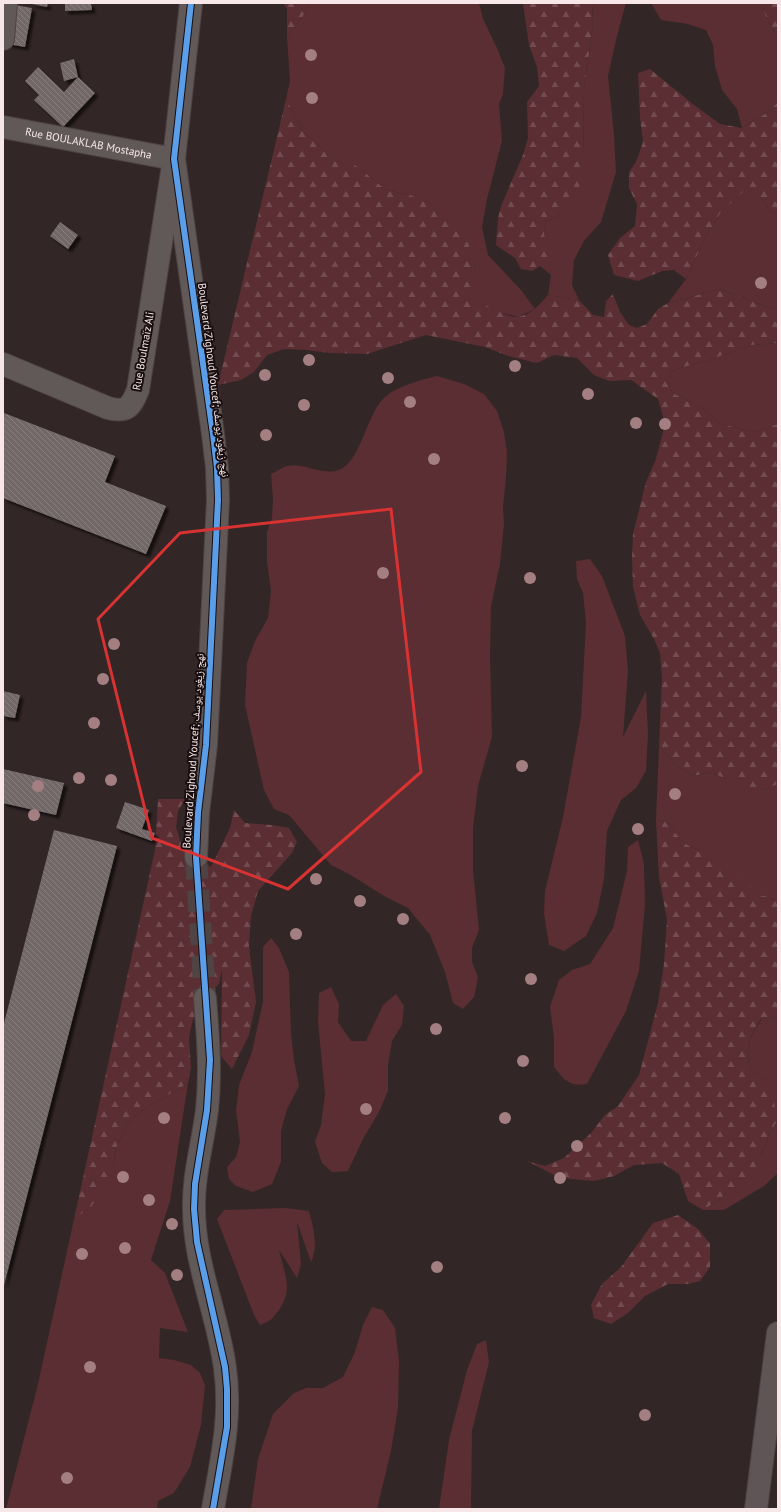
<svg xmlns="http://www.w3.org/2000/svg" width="781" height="1512" viewBox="0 0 781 1512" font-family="'PT Sans','Noto Naskh Arabic',sans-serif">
  <defs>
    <pattern id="forest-firs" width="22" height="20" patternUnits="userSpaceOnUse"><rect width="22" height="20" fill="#5a2e32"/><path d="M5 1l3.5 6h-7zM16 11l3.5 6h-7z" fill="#724c50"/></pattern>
    <pattern id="building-back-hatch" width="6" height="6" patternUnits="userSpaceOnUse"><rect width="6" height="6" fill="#736868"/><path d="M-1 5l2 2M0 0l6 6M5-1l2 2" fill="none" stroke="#887e7e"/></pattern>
    <filter id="shadow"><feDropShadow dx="3.5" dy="3.5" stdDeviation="1" flood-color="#0009"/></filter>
  </defs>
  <rect width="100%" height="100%" fill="#332627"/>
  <path fill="#5a2e32" d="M 310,3 L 479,3 L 483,19 L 497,48 L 505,68 L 503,94 L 499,104 L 502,141 L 487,199 L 482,227 L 488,255 L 521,290 L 535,309 L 518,317 L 499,312 L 471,298 L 475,260 L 410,195 L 386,190 L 363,171 L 348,161 L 330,157 L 303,131 L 286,99 L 290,81 L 287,37 L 303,16 Z
    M 592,3 L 626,3 L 617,36 L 608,76 L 614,134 L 616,172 L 601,222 L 584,241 L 574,260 L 572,285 L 579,300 L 548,295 L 551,275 L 544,234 L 546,222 L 564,212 L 583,156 L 584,89 L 593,26 Z
    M 651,3 L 762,3 L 765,15 L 778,37 L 778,102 L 768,112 L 742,128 L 737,109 L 722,90 L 715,66 L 713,45 L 706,30 L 688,24 L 661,20 Z
    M 745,189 L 761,198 L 770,211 L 778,214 L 778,311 L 720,289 L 668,303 L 686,279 L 707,234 L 721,212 Z
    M 778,343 L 778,424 L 754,432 L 721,424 L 702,408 L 673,393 L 666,381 L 673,370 L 706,361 L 751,345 Z
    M 437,376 L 464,384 L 484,394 L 497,411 L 504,432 L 507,452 L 506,477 L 503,508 L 504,524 L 500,564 L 491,606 L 490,656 L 492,737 L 478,786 L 473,828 L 473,870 L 479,930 L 472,948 L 472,962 L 478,977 L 474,997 L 463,1009 L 453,1003 L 445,972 L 430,935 L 408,908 L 384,896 L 349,874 L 331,865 L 289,815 L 274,809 L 264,790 L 245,705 L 247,663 L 255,641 L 268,618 L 271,591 L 267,562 L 267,532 L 272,518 L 273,499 L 271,474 C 276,472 282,467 287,466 C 304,462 321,476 339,470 C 360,462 367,416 382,400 C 393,387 421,380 437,376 Z
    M 590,559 L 602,576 L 625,636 L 628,671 L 623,737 L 646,691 L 648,735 L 646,771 L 636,788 L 621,800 L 607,831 L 604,879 L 597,913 L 586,936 L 564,951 L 549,945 L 544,913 L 545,891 L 563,817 L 581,717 L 586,622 L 583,593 L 577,579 L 576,561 Z
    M 659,746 L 674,764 L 693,776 L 711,772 L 725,779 L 763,790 L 778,784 L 778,904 C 775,897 766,897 760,895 L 699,851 L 684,843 L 666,822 L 656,820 Z
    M 638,840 L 644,864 L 645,905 L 639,971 L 626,1011 L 587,1084 C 570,1087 564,1080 554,1067 L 554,1038 L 550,1007 L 559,980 L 572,970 L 590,964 L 613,928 L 627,871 L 628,847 Z
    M 271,938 L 279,948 L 289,972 L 291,1033 L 294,1060 L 299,1086 L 287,1109 L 281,1131 L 281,1162 L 272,1184 L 253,1192 L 236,1186 L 229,1179 L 227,1167 L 236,1157 L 240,1142 L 236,1111 L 239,1085 L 252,1052 L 263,1001 L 263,947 Z
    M 331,987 L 339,1004 L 338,1022 L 351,1041 L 366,1041 L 383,1005 L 396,994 L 404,1006 L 402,1025 L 392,1041 L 388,1065 L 388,1091 L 379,1112 L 363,1139 L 348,1171 L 332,1172 L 322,1163 L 315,1142 L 321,1125 L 325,1094 L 318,1022 L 319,993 Z
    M 778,1011 L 778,1173 L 764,1186 L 724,1210 L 703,1210 L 717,1201 L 727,1193 L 761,1156 L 769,1135 L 777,1121 L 767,1082 L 749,1067 C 747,1046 749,1036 762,1019 L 774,1017 Z
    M 188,1083 L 170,1201 L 151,1260 L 165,1273 L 188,1332 L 160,1328 L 159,1358 L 174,1360 L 191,1365 L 200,1373 L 205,1385 L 201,1425 L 190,1467 L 174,1493 L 158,1501 L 157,1509 L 6,1509 L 38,1384 L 74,1219 L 91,1207 L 112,1167 L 117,1146 L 127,1124 L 143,1110 Z
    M 286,1208 L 309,1211 C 313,1227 319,1246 311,1262 L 297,1222 L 301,1264 L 297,1278 L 279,1250 C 284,1272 294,1289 279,1310 C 272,1319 271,1321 260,1325 L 254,1315 L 217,1219 L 224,1210 Z
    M 372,1307 L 383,1310 L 395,1328 L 399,1361 L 398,1408 L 391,1451 L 377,1509 L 251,1509 L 258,1459 L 273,1414 L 294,1393 L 306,1388 L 323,1388 L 343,1377 L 355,1352 L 363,1325 Z
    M 486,1340 L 489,1362 L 472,1431 L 471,1509 L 439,1509 L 449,1440 L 467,1370 L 477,1344 Z"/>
  <path fill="url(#forest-firs)" d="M 283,3 L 310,3 L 303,16 L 287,37 L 287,9 Z
    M 523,3 L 592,3 L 593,26 L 584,89 L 583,156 L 579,187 L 564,212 L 546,222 L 544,234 L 548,249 L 551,275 L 540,266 L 532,271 L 521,269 L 515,258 L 496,245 L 498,218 L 501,206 L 523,155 L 528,138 L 527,102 L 539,86 L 537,67 L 529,45 Z
    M 762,3 L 778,3 L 778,37 L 765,15 Z
    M 650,69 L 694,105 L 720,124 L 742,128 L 768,112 L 778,102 L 778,214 L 770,211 L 761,198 L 745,190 L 721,212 L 707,234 L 686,279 L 674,270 L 662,271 L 638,281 L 614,275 L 608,255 L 620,238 L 635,226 L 637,204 L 629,188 L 629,172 L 636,162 L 643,142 L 640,117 L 638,73 Z
    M 286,99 L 303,131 L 330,157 L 348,160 L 363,171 L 386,190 L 410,195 L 432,205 L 451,222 L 467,241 L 475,260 L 472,298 C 482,303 508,318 518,317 C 531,315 540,304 548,295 L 579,300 L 593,315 L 604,317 L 606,301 L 613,294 L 620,312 L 629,325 L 637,328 L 647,324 L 658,309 L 668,303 L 720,289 L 778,311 L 778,343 L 751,345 L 706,361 L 673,370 L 666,381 L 673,393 L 702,408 L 721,424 L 754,432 L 778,424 L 778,784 L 763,790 L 740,786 L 711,772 L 693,776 L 674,764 L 659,746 L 662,678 L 660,653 L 654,639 L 640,615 L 633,587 L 632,557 L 633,534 L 646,482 L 656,459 L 665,424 L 658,399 L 631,380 L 609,381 L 594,375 L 577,358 L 554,355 L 537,363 L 508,356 L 485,347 L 426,335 L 367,354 L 329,353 L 306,350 L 284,349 L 267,355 L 254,372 L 241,380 L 218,385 Z
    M 158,799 L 185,799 L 178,811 L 176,827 L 181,843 L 186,851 L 211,867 L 230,828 L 234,810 L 245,823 L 272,825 L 289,828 L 297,842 L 292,853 L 258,891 L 251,916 L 249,946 L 256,1002 L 249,1035 L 232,1069 L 221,1056 L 222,968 L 219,984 L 205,998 L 193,1019 L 189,1037 L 191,1068 L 188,1083 L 143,1110 L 127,1124 L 117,1146 L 112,1167 L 104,1188 L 91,1207 L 74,1219 L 155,850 Z
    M 656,820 L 666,822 L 684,843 L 699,851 L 722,861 L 760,895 L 769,897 L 777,901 L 778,904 L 778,1011 L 774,1017 L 761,1019 C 749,1036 747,1047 749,1067 L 767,1082 L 773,1093 L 777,1121 L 769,1135 L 755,1171 L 717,1201 L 703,1210 L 688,1201 L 679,1174 L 662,1163 L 634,1165 L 614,1176 L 594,1181 L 560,1178 L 527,1161 L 545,1166 L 564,1158 L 591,1133 L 605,1115 L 618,1106 L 639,1075 L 658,1003 L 664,964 L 667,920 L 659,877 Z
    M 678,1215 L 698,1229 L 710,1244 L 710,1267 L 700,1281 L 688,1284 L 668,1284 L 645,1296 L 628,1313 L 611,1324 L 594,1318 L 591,1305 L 602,1284 L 621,1267 L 653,1223 Z"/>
  <path fill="url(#building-back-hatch)" filter="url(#shadow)" d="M 27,3 L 48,3 L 47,7 Z
    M 65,3 L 91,3 L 92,10 L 65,11 Z
    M 15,5 L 32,8 L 25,47 L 8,44 Z
    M 74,59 L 78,77 L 95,93 L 63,127 L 34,100 L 39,95 L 25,81 L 38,67 L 64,92 L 78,77 L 64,81 L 60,63 Z
    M 60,222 L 78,235 L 68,249 L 50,236 Z
    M 4,413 L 115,456 L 105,482 L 166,506 L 146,554 L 3,498 Z
    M 3,691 L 20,695 L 15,718 L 3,716 Z
    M 3,769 L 64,783 L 56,815 L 3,803 Z
    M 125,802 L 149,810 L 142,829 L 155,833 L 152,841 L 116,828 Z
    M 54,830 L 117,846 L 4,1285 L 3,1027 Z"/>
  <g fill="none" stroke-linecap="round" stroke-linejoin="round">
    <path stroke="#504344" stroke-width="22" stroke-dasharray="22 11" stroke-linecap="butt" d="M 196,857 L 205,998"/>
    <g stroke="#4e4344" stroke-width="24">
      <g id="minor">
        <path d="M 3,39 L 6,3"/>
        <path id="s1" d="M 3,127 L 174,159 L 138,390 C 131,407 127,413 108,408 L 3,364"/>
      </g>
    </g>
    <g stroke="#4e4344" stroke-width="24">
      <path id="tertiary" d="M 191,3 L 174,159 L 213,434 L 217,468 L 218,500 L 206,745 L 198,813 L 196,857
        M 205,998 C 208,1036 211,1072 207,1110 C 203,1143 193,1175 194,1209 C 194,1263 218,1315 225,1368 C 232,1418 221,1461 213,1509"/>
    </g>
    <g stroke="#4e4344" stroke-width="24">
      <path id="secondary" d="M 756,1509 L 778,1333"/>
    </g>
    <use href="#minor" stroke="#615858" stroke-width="22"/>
    <use href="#tertiary" stroke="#615858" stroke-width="22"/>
    <use href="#secondary" stroke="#605556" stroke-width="22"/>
    <g stroke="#180e0f" stroke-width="8">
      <path id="cycleway" d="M 191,3 L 174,159 L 213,434 L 217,468 L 218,500 L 206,745 L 198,813 L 196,857 L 210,1060 L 207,1110 L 195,1184 L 194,1209 L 197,1242 L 225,1367 L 227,1389 L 227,1427 L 213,1509"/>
    </g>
    <use href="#cycleway" stroke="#5a9eea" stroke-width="6"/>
  </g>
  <g fill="#a37f81">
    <circle cx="311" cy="55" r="6"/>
    <circle cx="312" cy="98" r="6"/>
    <circle cx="761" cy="283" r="6"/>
    <circle cx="309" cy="360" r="6"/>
    <circle cx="515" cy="366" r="6"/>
    <circle cx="265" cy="375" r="6"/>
    <circle cx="388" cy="378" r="6"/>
    <circle cx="588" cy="394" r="6"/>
    <circle cx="410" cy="402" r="6"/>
    <circle cx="304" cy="405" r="6"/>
    <circle cx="636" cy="423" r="6"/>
    <circle cx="665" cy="424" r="6"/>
    <circle cx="266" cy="435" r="6"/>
    <circle cx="434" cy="459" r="6"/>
    <circle cx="383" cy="573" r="6"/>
    <circle cx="530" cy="578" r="6"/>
    <circle cx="114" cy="644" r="6"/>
    <circle cx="103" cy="679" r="6"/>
    <circle cx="94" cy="723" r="6"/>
    <circle cx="522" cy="766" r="6"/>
    <circle cx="79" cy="778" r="6"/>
    <circle cx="111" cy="780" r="6"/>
    <circle cx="38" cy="786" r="6"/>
    <circle cx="675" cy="794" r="6"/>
    <circle cx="34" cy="815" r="6"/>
    <circle cx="638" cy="829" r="6"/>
    <circle cx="316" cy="879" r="6"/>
    <circle cx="360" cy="901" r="6"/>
    <circle cx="403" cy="919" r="6"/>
    <circle cx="296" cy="934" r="6"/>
    <circle cx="531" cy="979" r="6"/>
    <circle cx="436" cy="1029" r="6"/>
    <circle cx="523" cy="1061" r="6"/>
    <circle cx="366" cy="1109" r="6"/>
    <circle cx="164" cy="1118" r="6"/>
    <circle cx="505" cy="1118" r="6"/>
    <circle cx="577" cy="1146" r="6"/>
    <circle cx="123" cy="1177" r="6"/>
    <circle cx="560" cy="1178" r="6"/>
    <circle cx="149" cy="1200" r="6"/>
    <circle cx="172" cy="1224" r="6"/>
    <circle cx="125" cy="1248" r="6"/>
    <circle cx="82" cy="1254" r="6"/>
    <circle cx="437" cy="1267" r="6"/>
    <circle cx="177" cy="1275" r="6"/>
    <circle cx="90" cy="1367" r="6"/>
    <circle cx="645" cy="1415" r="6"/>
    <circle cx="67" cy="1478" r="6"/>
  </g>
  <path fill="none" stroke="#d83232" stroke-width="3" stroke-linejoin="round" d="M 391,509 L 421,772 L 288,889 L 152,838 L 98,619 L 180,533 Z"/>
  <g text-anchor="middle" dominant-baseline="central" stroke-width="4" stroke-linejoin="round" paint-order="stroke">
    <g font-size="11" fill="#f7e7e8" stroke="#180e0f">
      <text stroke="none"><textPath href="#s1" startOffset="87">Rue BOULAKLAB Mostapha</textPath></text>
      <text transform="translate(143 351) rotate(-80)">Rue Boulmaïz Ali</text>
      <text transform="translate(214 380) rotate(83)">Boulevard Zighoud Youcef; نهج زيغود يوسف</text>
      <text transform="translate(193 751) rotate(-86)">Boulevard Zighoud Youcef; نهج زيغود يوسف</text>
    </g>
  </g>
  <rect width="781" height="1512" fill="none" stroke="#f7e7e8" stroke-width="8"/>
</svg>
